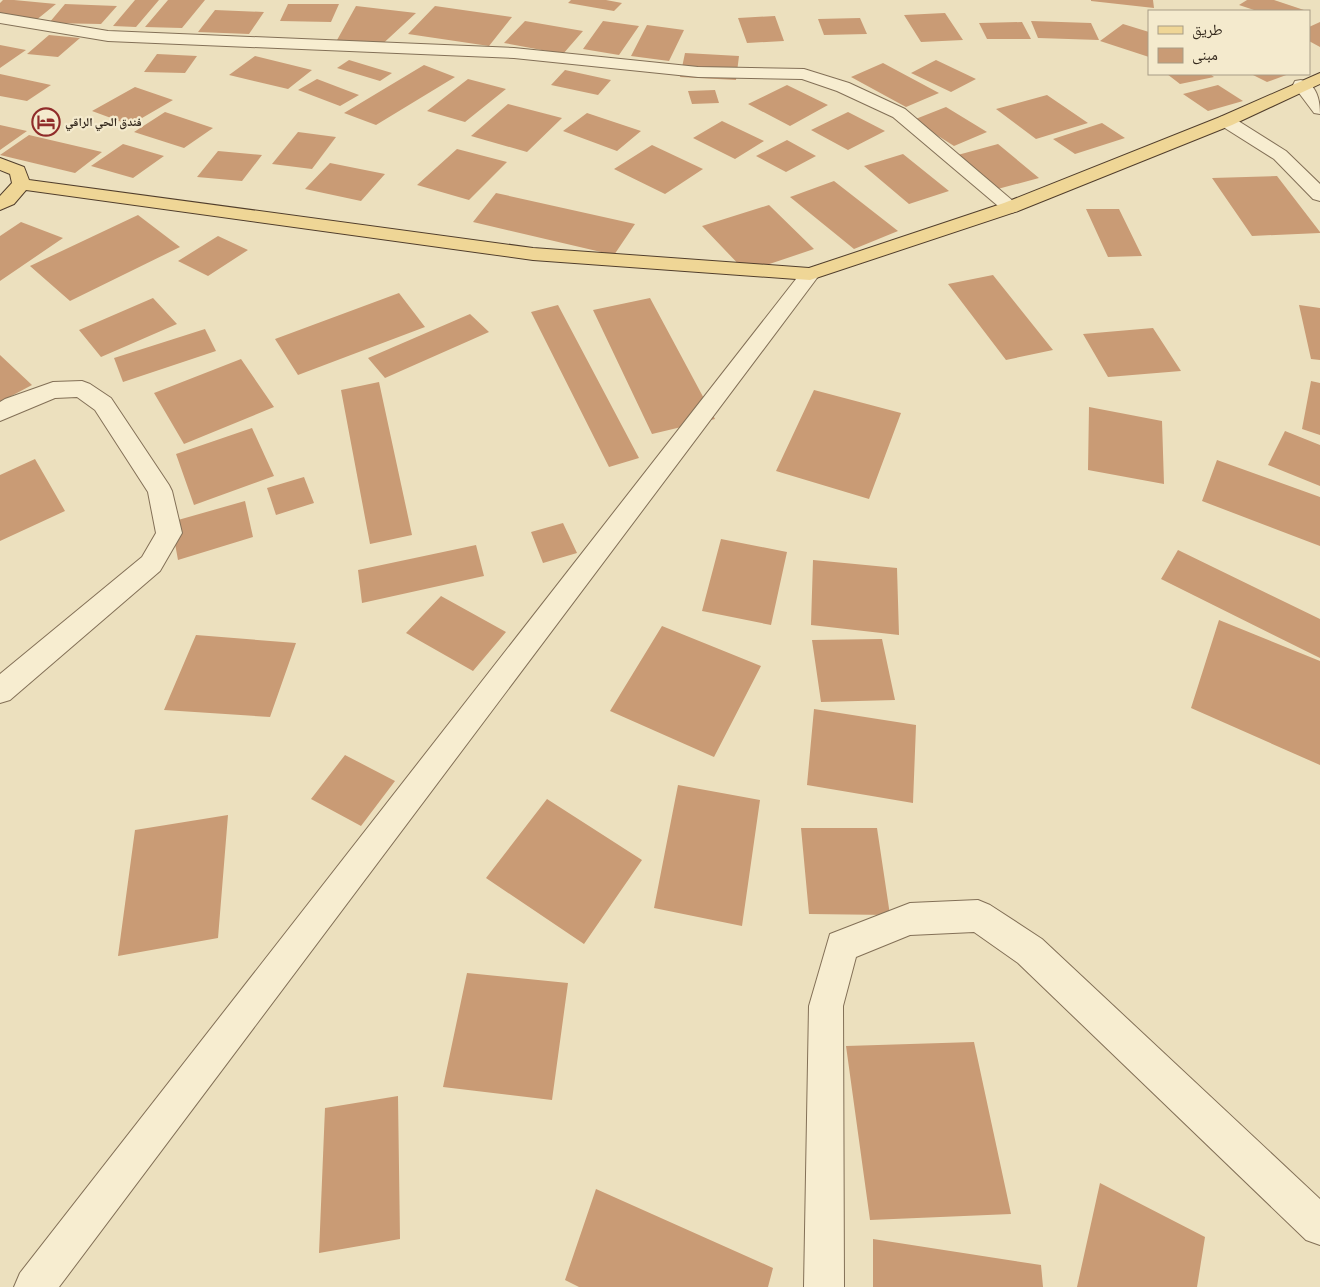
<svg xmlns="http://www.w3.org/2000/svg" width="1320" height="1287" viewBox="0 0 1320 1287" font-family="'Crimson Pro','Noto Naskh Arabic',serif">
  <rect width="100%" height="100%" fill="#ece0be"/>
  <path fill="#c99b75" d="M 3,0 L 14,0 L 56,4 L 35,21 L 0,18 L 0,3 Z
    M 135,0 L 159,0 L 136,27 L 113,26 Z
    M 168,0 L 205,0 L 182,28 L 145,27 Z
    M 571,0 L 606,0 L 622,3 L 614,11 L 568,3 Z
    M 1091,0 L 1153,0 L 1154,8 L 1091,1 Z
    M 1247,0 L 1274,0 L 1304,10 L 1257,11 L 1239,5 Z
    M 65,4 L 117,6 L 101,24 L 49,23 Z
    M 288,4 L 339,4 L 331,22 L 280,21 Z
    M 356,6 L 416,13 L 376,50 L 332,49 Z
    M 435,6 L 512,17 L 489,46 L 408,34 Z
    M 215,10 L 264,12 L 249,34 L 198,32 Z
    M 945,13 L 963,40 L 921,42 L 904,15 Z
    M 775,16 L 784,41 L 747,43 L 738,18 Z
    M 860,18 L 867,34 L 824,35 L 818,19 Z
    M 525,21 L 583,31 L 563,54 L 504,43 Z
    M 603,21 L 639,26 L 619,55 L 583,49 Z
    M 1031,21 L 1091,23 L 1099,40 L 1038,38 Z
    M 1022,22 L 1031,39 L 987,39 L 979,23 Z
    M 1320,22 L 1320,47 L 1309,41 L 1309,27 Z
    M 1123,24 L 1149,32 L 1149,57 L 1100,41 Z
    M 647,25 L 684,30 L 669,61 L 631,56 Z
    M 49,35 L 80,38 L 58,57 L 27,54 Z
    M 0,45 L 26,50 L 0,68 Z
    M 685,53 L 739,56 L 736,80 L 680,77 Z
    M 157,54 L 197,56 L 185,73 L 144,72 Z
    M 255,56 L 312,70 L 288,89 L 229,75 Z
    M 349,60 L 392,73 L 380,81 L 337,68 Z
    M 936,60 L 976,79 L 951,92 L 911,73 Z
    M 883,63 L 939,93 L 906,107 L 851,77 Z
    M 424,65 L 455,77 L 376,125 L 344,113 Z
    M 565,70 L 611,80 L 598,95 L 551,85 Z
    M 0,74 L 51,85 L 27,101 L 0,96 Z
    M 1167,74 L 1210,74 L 1214,77 L 1180,84 Z
    M 1251,74 L 1289,74 L 1267,82 Z
    M 317,79 L 359,95 L 340,106 L 298,90 Z
    M 468,79 L 506,89 L 465,122 L 427,111 Z
    M 787,85 L 828,105 L 790,126 L 748,104 Z
    M 1218,85 L 1243,101 L 1208,111 L 1183,94 Z
    M 135,87 L 173,100 L 130,125 L 92,111 Z
    M 715,90 L 719,103 L 692,104 L 688,91 Z
    M 1047,95 L 1088,123 L 1036,139 L 996,109 Z
    M 508,104 L 562,118 L 527,152 L 471,136 Z
    M 946,107 L 987,132 L 954,146 L 913,120 Z
    M 165,112 L 213,128 L 184,148 L 134,132 Z
    M 848,112 L 885,131 L 848,150 L 811,130 Z
    M 587,113 L 641,131 L 617,151 L 563,131 Z
    M 722,121 L 764,141 L 735,159 L 693,138 Z
    M 1102,123 L 1125,138 L 1075,154 L 1053,139 Z
    M 0,125 L 27,131 L 0,150 Z
    M 298,132 L 336,137 L 312,169 L 272,164 Z
    M 29,135 L 102,152 L 75,173 L 0,155 Z
    M 787,140 L 816,156 L 786,172 L 756,156 Z
    M 123,144 L 164,156 L 133,178 L 91,166 Z
    M 998,144 L 1039,178 L 994,190 L 954,156 Z
    M 652,145 L 703,169 L 665,194 L 614,169 Z
    M 457,149 L 507,162 L 469,200 L 417,185 Z
    M 218,151 L 262,155 L 242,181 L 197,177 Z
    M 903,154 L 949,191 L 909,204 L 864,166 Z
    M 330,163 L 385,174 L 361,201 L 305,189 Z
    M 1277,176 L 1320,232 L 1320,233 L 1252,236 L 1212,178 Z
    M 834,181 L 898,231 L 854,249 L 790,197 Z
    M 496,193 L 635,224 L 614,255 L 473,222 Z
    M 769,205 L 814,249 L 746,272 L 702,226 Z
    M 1086,209 L 1119,209 L 1142,256 L 1108,257 Z
    M 138,215 L 180,247 L 70,301 L 30,266 Z
    M 21,222 L 63,238 L 0,281 L 0,236 Z
    M 218,236 L 248,250 L 208,276 L 178,261 Z
    M 993,275 L 1053,350 L 1006,360 L 948,284 Z
    M 399,293 L 425,327 L 298,375 L 275,339 Z
    M 153,298 L 177,324 L 101,357 L 79,330 Z
    M 650,298 L 715,419 L 652,434 L 593,310 Z
    M 558,305 L 639,458 L 609,467 L 531,312 Z
    M 1299,305 L 1320,308 L 1320,360 L 1311,359 Z
    M 470,314 L 489,332 L 385,378 L 368,358 Z
    M 1153,328 L 1181,371 L 1108,377 L 1083,334 Z
    M 205,329 L 216,351 L 123,382 L 114,358 Z
    M 0,355 L 32,385 L 0,402 Z
    M 241,359 L 274,407 L 184,444 L 154,393 Z
    M 1311,381 L 1320,383 L 1320,435 L 1302,429 Z
    M 379,382 L 412,535 L 370,544 L 341,390 Z
    M 814,390 L 901,413 L 869,499 L 776,471 Z
    M 1089,407 L 1162,421 L 1164,484 L 1088,470 Z
    M 252,428 L 274,476 L 194,505 L 176,454 Z
    M 1285,431 L 1320,445 L 1320,486 L 1268,465 Z
    M 35,459 L 65,511 L 0,541 L 0,475 Z
    M 1217,460 L 1320,497 L 1320,546 L 1202,501 Z
    M 304,477 L 314,503 L 276,515 L 267,488 Z
    M 245,501 L 253,537 L 178,560 L 171,522 Z
    M 563,523 L 577,553 L 543,563 L 531,532 Z
    M 721,539 L 787,552 L 771,625 L 702,611 Z
    M 476,545 L 484,576 L 362,603 L 358,570 Z
    M 1178,550 L 1320,619 L 1320,658 L 1161,579 Z
    M 813,560 L 897,568 L 899,635 L 811,625 Z
    M 441,596 L 506,632 L 473,671 L 406,633 Z
    M 1219,620 L 1320,661 L 1320,765 L 1191,708 Z
    M 662,626 L 761,666 L 714,757 L 610,711 Z
    M 196,635 L 296,643 L 270,717 L 164,710 Z
    M 882,639 L 895,700 L 821,702 L 812,640 Z
    M 814,709 L 916,725 L 913,803 L 807,785 Z
    M 345,755 L 395,781 L 361,826 L 311,799 Z
    M 678,785 L 760,800 L 742,926 L 654,908 Z
    M 547,799 L 642,860 L 584,944 L 486,878 Z
    M 228,815 L 218,938 L 118,956 L 135,830 Z
    M 801,828 L 877,828 L 890,915 L 809,914 Z
    M 467,973 L 568,983 L 552,1100 L 443,1087 Z
    M 974,1042 L 1011,1214 L 870,1220 L 846,1046 Z
    M 398,1096 L 400,1239 L 319,1253 L 325,1108 Z
    M 1100,1183 L 1205,1237 L 1197,1287 L 1077,1287 Z
    M 596,1189 L 773,1268 L 768,1287 L 579,1287 L 565,1280 Z
    M 873,1239 L 1041,1265 L 1043,1287 L 873,1287 Z"/>
  <g fill="none" stroke-linecap="round" stroke-linejoin="round">
    <g stroke="#837057" stroke-width="2">
      <path id="minor" d="M 0,13 L 108,31 L 514,48 L 698,67 L 804,69 L 849,83 L 905,109 L 1020,207 L 1018,211 L 1011,213 L 1004,211 L 893,117 L 837,91 L 802,79 L 698,77 L 514,58 L 108,41 L 0,23 Z
        M 1301,80 C 1317,84 1320,100 1320,114 L 1314,113 L 1293,85 L 1295,81 Z
        M 1226,116 L 1232,117 L 1286,151 L 1320,184 L 1320,201 L 1313,199 L 1274,159 L 1220,125 L 1217,121 L 1220,117 Z
        M 810,268 L 817,270 L 820,274 L 817,278 L 59,1287 L 14,1287 L 20,1273 L 803,270 Z
        M 82,381 L 90,384 L 111,398 L 169,485 L 172,491 L 182,533 L 160,571 L 10,700 L 0,703 L 0,674 L 142,557 L 156,533 L 148,492 L 95,410 L 77,397 L 55,398 L 0,421 L 0,402 L 5,399 L 53,382 Z
        M 978,900 L 990,905 L 1042,939 L 1320,1199 L 1320,1245 L 1306,1240 L 1018,963 L 974,932 L 910,935 L 856,957 L 843,1006 L 844,1287 L 804,1287 L 809,1006 L 830,934 L 910,903 Z"/>
    </g>
    <g stroke="#513e2c" stroke-width="2">
      <path id="major" d="M 1320,73 L 1320,84 L 1232,125 L 1018,211 L 810,280 L 533,260 L 26,190 L 14,204 L 0,210 L 0,196 L 12,183 L 10,174 L 0,170 L 0,158 L 24,167 L 29,180 L 533,248 L 809,268 L 1004,203 L 1220,117 Z"/>
    </g>
    <use href="#minor" fill="#f7edd0" fill-rule="evenodd"/>
    <use href="#major" fill="#efd696" fill-rule="evenodd"/>
  </g>
  <defs>
    <g id="hotel-ring" transform="scale(1.4375)"><circle r="9.5" fill="#f4eacd" stroke="#902c2a" stroke-width="1.5"/><path d="M-6-4.5h1.5V1H6V5H4.5V3h-9V5H-6ZM-4 0a1.8 1.8 0 1 1 3.6 0ZM.5 0V-2.5h3Q6-2.5 6 0Z" fill="#902c2a"/></g>
  </defs>
  <g fill-rule="evenodd">
    <use href="#hotel-ring" x="46" y="122"/>
  </g>
  <g text-anchor="middle" dominant-baseline="central" stroke-width="4.5" stroke-linejoin="round" paint-order="stroke">
    <g font-size="12" font-weight="bold" fill="#33281c" stroke="#f4eacd" text-anchor="start">
      <text x="65" y="122">فندق الحي الراقي</text>
    </g>
  </g>
  <rect x="1148" y="10" width="162" height="65" fill="#f4eacd" stroke="#a79c86"/>
  <rect x="1158" y="26" width="25" height="8" fill="#efd696" stroke="#a79c86"/>
  <text x="1192" y="35" font-size="15" fill="#33281c">طريق</text>
  <rect x="1158" y="48" width="25" height="15" fill="#c99b75" stroke="#a79c86"/>
  <text x="1192" y="60" font-size="15" fill="#33281c">مبنى</text>
</svg>
